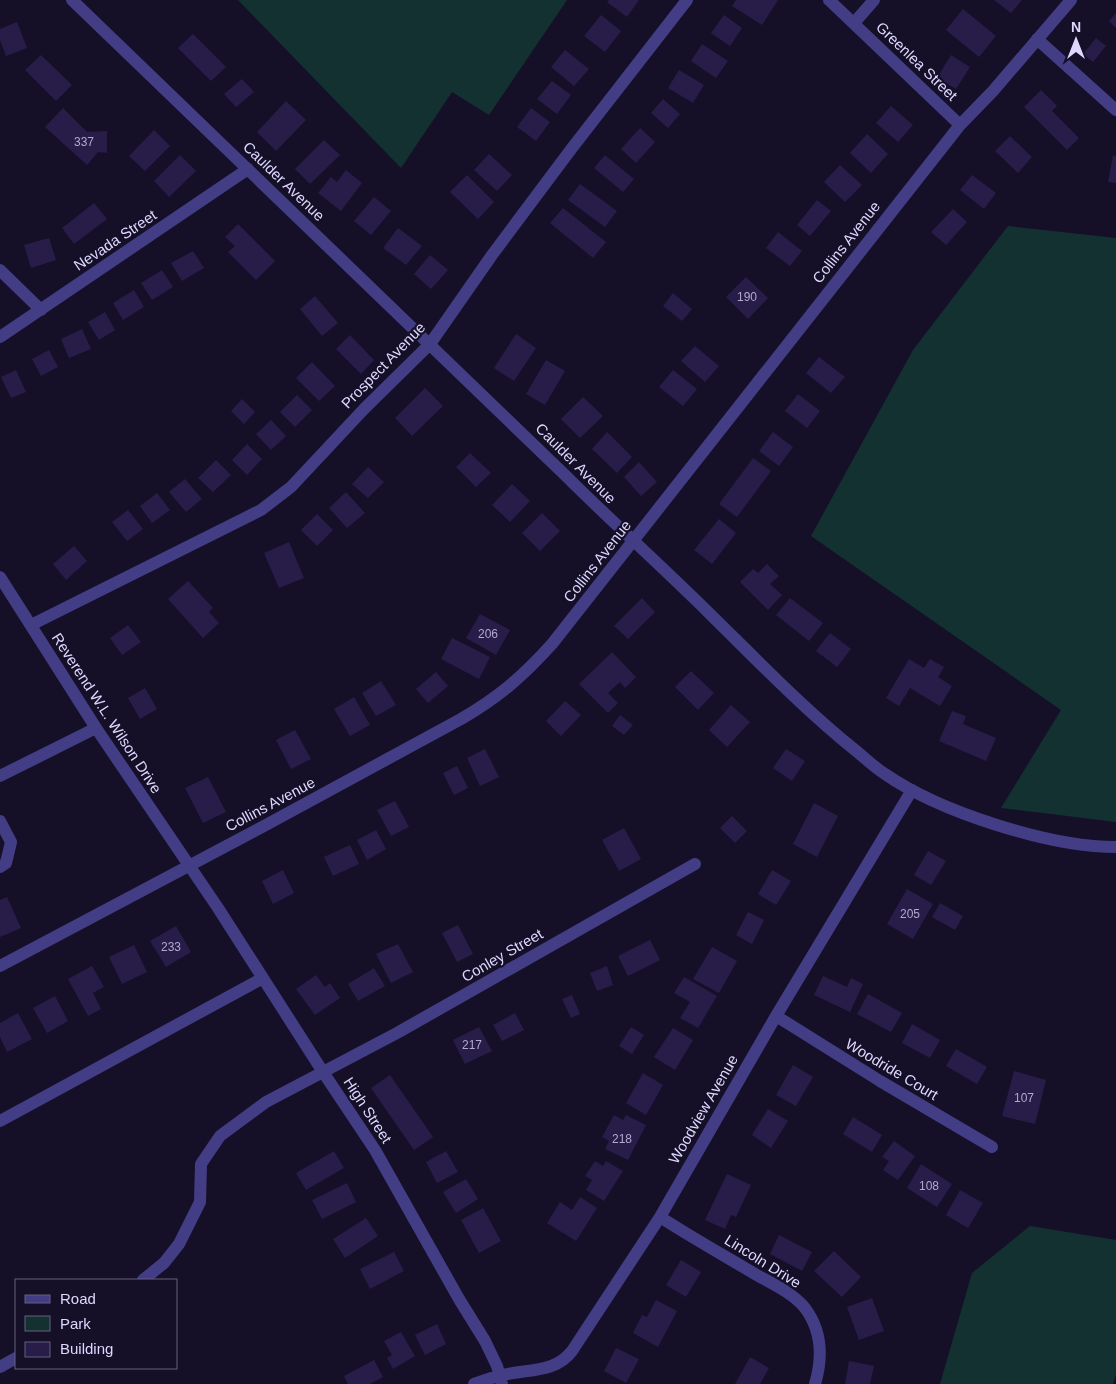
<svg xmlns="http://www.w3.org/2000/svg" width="1116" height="1384" viewBox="0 0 1116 1384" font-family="Helvetica,sans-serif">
  <rect width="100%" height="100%" fill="#151028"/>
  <path fill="#143132" d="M 238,0 L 567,0 L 489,115 L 452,92 L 401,168 Z
    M 1008,226 L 1116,238 L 1116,822 L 1001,808 L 1061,710 L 811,536 L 913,350 Z
    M 1030,1226 L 1116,1240 L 1116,1374 L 1113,1384 L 940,1384 L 972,1273 Z"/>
  <path fill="#271d48" d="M 609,0 L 639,0 L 627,17 L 607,2 Z
    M 736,0 L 778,0 L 762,25 L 732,6 Z
    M 994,0 L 1022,0 L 1011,13 Z
    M 963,9 L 996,36 L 979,57 L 946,30 Z
    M 1116,13 L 1116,28 L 1109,21 Z
    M 601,15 L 621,31 L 605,52 L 584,36 Z
    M 724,15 L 742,28 L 730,46 L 711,33 Z
    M 17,22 L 27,48 L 6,56 L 0,40 L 0,29 Z
    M 193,34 L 226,67 L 211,81 L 178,48 Z
    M 1096,38 L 1106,46 L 1093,62 L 1083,54 Z
    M 702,44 L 728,61 L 716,78 L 691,61 Z
    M 565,50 L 589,69 L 574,86 L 551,67 Z
    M 41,55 L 72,85 L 56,101 L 25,70 Z
    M 951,55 L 970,67 L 956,89 L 937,78 Z
    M 679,70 L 704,85 L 693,103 L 668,88 Z
    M 242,79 L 254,92 L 236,107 L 224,94 Z
    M 552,81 L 571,95 L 557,114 L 537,99 Z
    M 1041,90 L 1057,106 L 1052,111 L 1079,138 L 1067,150 L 1024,107 Z
    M 663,99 L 680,114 L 668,128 L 651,113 Z
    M 286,101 L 306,120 L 276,151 L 257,132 Z
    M 891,106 L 913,125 L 898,142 L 876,123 Z
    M 63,108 L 87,132 L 107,131 L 107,153 L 98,152 L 87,165 L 45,127 Z
    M 531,108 L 550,122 L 536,141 L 517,127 Z
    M 640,128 L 655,142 L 636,163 L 621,149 Z
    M 154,130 L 170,146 L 145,171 L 129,156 Z
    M 867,134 L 888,154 L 871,173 L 850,153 Z
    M 1010,136 L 1032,157 L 1018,173 L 995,151 Z
    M 324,140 L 340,155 L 310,184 L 295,169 Z
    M 489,154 L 512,175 L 497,191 L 474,170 Z
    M 180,155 L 196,171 L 169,197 L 154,181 Z
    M 605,155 L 634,179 L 623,192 L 594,168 Z
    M 1113,155 L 1116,156 L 1116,183 L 1108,182 Z
    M 840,165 L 862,185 L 845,202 L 824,182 Z
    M 346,170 L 362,183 L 341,211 L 318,193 L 331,177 L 337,182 Z
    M 467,175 L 494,202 L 478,219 L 450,192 Z
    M 972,175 L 996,193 L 984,209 L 960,190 Z
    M 580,184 L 617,211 L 605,227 L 568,200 Z
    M 374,197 L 391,211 L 371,235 L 354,221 Z
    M 817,200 L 831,211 L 810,236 L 797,225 Z
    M 94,203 L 107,219 L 74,244 L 62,228 Z
    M 563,208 L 606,242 L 593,258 L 550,223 Z
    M 953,209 L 967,222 L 946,245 L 931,232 Z
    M 238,224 L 275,261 L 256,280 L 228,252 L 235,246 L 225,237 Z
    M 398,228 L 422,246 L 406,265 L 383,248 Z
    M 778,232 L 802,251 L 790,266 L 766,248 Z
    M 49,238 L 56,260 L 31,268 L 24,245 Z
    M 193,251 L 204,268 L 182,281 L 171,263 Z
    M 430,255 L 448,270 L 431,289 L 414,274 Z
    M 162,270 L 173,287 L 152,300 L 141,283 Z
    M 746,277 L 768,298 L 748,319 L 726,297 Z
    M 134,290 L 144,307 L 123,320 L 113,303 Z
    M 673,293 L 692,309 L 682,321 L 663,306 Z
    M 315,296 L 338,323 L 322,336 L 300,309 Z
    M 105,312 L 115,330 L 99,340 L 88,322 Z
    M 82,329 L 91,349 L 69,358 L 61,339 Z
    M 516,334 L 536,348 L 514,381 L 494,368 Z
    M 350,335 L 374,360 L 361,374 L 336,349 Z
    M 695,346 L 719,366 L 705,382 L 681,361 Z
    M 49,350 L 58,367 L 41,376 L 32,359 Z
    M 819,357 L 845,377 L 831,393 L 806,373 Z
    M 546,360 L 565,371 L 545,405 L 526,394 Z
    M 312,362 L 335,386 L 319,401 L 296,378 Z
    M 16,370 L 26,392 L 11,398 L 1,377 Z
    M 673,370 L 697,389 L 683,406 L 659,387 Z
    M 425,388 L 443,406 L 412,436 L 395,418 Z
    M 798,394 L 820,411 L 807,428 L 785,411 Z
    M 297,395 L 312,410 L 295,427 L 280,412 Z
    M 583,397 L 603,416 L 580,438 L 561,419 Z
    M 242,399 L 255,412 L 244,424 L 231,411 Z
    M 271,420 L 286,436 L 271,450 L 256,434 Z
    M 607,432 L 632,457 L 617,473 L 592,449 Z
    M 773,432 L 793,447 L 779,466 L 759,451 Z
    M 247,444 L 262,459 L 247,475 L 232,460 Z
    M 470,453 L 491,473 L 476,487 L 456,467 Z
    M 753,458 L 771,471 L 737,517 L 719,504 Z
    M 216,460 L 231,475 L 213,492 L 198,478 Z
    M 639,462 L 657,482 L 641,496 L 624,477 Z
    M 368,467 L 384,482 L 368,498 L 352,484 Z
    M 185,479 L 202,499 L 186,512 L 169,492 Z
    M 512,484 L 530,501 L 510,522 L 492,505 Z
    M 346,492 L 365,513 L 347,528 L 329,508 Z
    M 157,493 L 170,510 L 152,523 L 140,506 Z
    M 128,510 L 143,529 L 127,541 L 112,522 Z
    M 542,513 L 560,531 L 540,551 L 522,533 Z
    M 317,514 L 333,530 L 317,546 L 301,530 Z
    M 719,519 L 736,533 L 712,564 L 694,550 Z
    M 289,542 L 304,578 L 279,588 L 264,553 Z
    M 74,546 L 87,561 L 66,580 L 53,564 Z
    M 767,564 L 779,576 L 770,584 L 782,595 L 768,610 L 740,582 L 753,569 L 758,573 Z
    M 188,581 L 213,608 L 209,612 L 219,623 L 203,638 L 168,599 Z
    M 642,598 L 655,612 L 628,639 L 614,626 Z
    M 790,598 L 823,623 L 809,641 L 776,615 Z
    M 480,614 L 510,630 L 496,655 L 466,638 Z
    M 128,625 L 141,642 L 122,655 L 110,638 Z
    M 830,633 L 851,649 L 837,667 L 816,651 Z
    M 452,638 L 490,657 L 479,679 L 441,659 Z
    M 612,652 L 636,677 L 625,688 L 620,682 L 608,693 L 618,703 L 608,713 L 579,684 Z
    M 909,659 L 924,668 L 930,659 L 944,667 L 938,677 L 952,686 L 940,706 L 910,688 L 899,706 L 886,698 Z
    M 691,671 L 714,693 L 698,710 L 675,687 Z
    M 436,672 L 448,686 L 428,703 L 416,689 Z
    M 381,681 L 396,705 L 376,716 L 362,693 Z
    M 145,688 L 157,709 L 140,719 L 128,698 Z
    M 354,697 L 370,725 L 350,736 L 334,709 Z
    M 565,701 L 581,715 L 561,736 L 546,721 Z
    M 731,705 L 750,722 L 727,747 L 709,730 Z
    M 952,711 L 966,716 L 963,724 L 996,738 L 986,761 L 939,741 Z
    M 620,715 L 633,725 L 624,735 L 612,726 Z
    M 295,730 L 311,759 L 291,769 L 276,740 Z
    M 485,749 L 499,777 L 480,786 L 467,758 Z
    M 786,749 L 805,761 L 792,781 L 773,768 Z
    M 457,766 L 468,788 L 454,795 L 443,773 Z
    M 208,777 L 226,812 L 203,823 L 185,788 Z
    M 395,801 L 409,827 L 391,836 L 377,810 Z
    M 814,803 L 838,816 L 817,857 L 793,844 Z
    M 732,816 L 747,831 L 735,843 L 720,828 Z
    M 624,828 L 641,859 L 619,871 L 602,840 Z
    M 376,830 L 386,849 L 367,860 L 357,840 Z
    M 350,845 L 359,864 L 333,876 L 324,857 Z
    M 928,851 L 946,861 L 931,885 L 914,875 Z
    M 283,870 L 294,893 L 273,904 L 262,881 Z
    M 772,870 L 791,881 L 776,905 L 758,894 Z
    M 907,889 L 933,904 L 913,939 L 887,924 Z
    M 7,897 L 21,928 L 0,937 L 0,900 Z
    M 940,903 L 963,916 L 955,930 L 932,917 Z
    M 748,912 L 764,920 L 752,944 L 736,935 Z
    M 458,925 L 473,954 L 457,962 L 442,933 Z
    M 176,926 L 191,952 L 166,967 L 150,941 Z
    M 650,940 L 660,960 L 628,976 L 618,956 Z
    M 398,944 L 413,972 L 391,983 L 376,954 Z
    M 134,945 L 147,972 L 122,984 L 109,957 Z
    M 712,947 L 737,961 L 719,993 L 693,979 Z
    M 92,966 L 104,987 L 93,993 L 101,1009 L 88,1016 L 68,979 Z
    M 607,966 L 613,985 L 597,991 L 590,973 Z
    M 374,968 L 385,986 L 358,1001 L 348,984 Z
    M 316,975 L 325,987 L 330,983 L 340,998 L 315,1015 L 296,989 Z
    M 823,976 L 847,987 L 851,978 L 863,984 L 850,1012 L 814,995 Z
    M 684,977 L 717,996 L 698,1028 L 680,1018 L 690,1002 L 674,993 Z
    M 868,994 L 902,1013 L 891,1032 L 857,1014 Z
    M 572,995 L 580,1014 L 571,1018 L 562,999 Z
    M 55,996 L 68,1021 L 47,1033 L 33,1008 Z
    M 18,1013 L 32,1039 L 7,1052 L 0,1037 L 0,1023 Z
    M 515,1013 L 524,1030 L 502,1041 L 493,1025 Z
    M 912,1024 L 940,1040 L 930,1058 L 902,1043 Z
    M 479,1027 L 492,1051 L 465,1064 L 453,1040 Z
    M 631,1027 L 644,1035 L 632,1054 L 619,1046 Z
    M 673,1028 L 693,1040 L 675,1070 L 654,1057 Z
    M 956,1049 L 987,1067 L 977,1084 L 946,1066 Z
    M 793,1065 L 813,1077 L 796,1106 L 776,1095 Z
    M 1014,1071 L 1046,1080 L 1035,1124 L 1002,1116 Z
    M 643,1073 L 663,1085 L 646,1115 L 626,1103 Z
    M 390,1075 L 433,1137 L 414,1150 L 371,1088 Z
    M 768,1109 L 788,1121 L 771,1148 L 752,1135 Z
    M 614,1115 L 623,1120 L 626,1115 L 646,1125 L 628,1160 L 605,1149 L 609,1141 L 602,1137 Z
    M 853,1117 L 882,1135 L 872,1152 L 843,1134 Z
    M 894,1141 L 915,1156 L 898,1180 L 883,1170 L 889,1161 L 882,1157 Z
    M 334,1151 L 344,1168 L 306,1190 L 296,1173 Z
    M 446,1151 L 458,1172 L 437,1183 L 426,1162 Z
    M 595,1161 L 603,1166 L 606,1161 L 623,1171 L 604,1201 L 586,1190 L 592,1180 L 585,1176 Z
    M 921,1164 L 952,1184 L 937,1207 L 907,1188 Z
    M 727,1174 L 751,1185 L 736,1217 L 731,1215 L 725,1229 L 705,1220 Z
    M 466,1179 L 478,1199 L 456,1213 L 443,1192 Z
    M 347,1183 L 356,1202 L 322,1219 L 312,1200 Z
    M 960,1190 L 983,1203 L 968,1228 L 946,1215 Z
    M 580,1197 L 597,1208 L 576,1241 L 547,1223 L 560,1202 L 572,1210 Z
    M 483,1208 L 501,1241 L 479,1253 L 461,1220 Z
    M 366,1218 L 378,1236 L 345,1258 L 333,1239 Z
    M 779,1235 L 812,1252 L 802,1271 L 770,1254 Z
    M 834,1251 L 861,1277 L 842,1297 L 814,1271 Z
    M 394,1252 L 404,1271 L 370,1289 L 360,1269 Z
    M 681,1260 L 701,1272 L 686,1297 L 666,1285 Z
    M 872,1298 L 884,1331 L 859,1340 L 847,1307 Z
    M 656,1300 L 677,1311 L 658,1347 L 633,1333 L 642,1315 L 647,1317 Z
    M 437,1324 L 446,1344 L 425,1355 L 415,1335 Z
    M 401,1332 L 415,1356 L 393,1369 L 387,1358 L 392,1355 L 384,1341 Z
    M 616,1348 L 639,1359 L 626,1383 L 604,1371 Z
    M 750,1357 L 769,1368 L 760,1384 L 735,1384 Z
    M 374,1360 L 383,1377 L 370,1384 L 348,1384 L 344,1376 Z
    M 849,1361 L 874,1366 L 870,1384 L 845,1384 Z"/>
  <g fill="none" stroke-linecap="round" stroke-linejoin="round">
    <path stroke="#423d85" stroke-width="12" d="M 72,0 L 565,475 C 613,523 664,568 712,616 C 759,662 804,709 855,750 C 865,758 874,767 885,774 C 940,812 1049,847 1116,847
      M 829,0 L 960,125
      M 854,23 L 874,0
      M 1037,39 L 1116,110
      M 0,270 L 41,310
      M 0,337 L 248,169
      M 0,577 L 96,728 L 218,908 L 323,1072 L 375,1150 L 459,1299 L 485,1341 L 497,1366 L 502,1384
      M 31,625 L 261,510 L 291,487 L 364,409 L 430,344 L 492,255 L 572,148 L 687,0
      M 0,776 L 96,728
      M 0,821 L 11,842 L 6,863 L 0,867
      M 0,966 L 264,826 L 461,719 C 499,697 522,677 552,644 L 960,125 L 993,91 L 1071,0
      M 776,1016 L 880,1081 L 992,1147
      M 0,1121 L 263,978
      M 660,1217 C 691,1237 723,1255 755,1274 C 771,1283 793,1293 805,1308 C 822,1331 823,1357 815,1384
      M 143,1280 L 164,1263 L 179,1244 L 200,1202 L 201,1164 L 220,1136 L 266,1102 L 397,1033 L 695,864
      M 0,1367 L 16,1358
      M 474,1384 C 485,1380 496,1376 508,1374 C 531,1369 556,1372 572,1351 L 660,1217 L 776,1016 L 912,790"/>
  </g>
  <g text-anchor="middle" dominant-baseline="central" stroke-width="4.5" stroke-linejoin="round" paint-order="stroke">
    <g font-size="12" fill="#b0a9d0">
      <text x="84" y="142">337</text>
      <text x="747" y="297">190</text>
      <text x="488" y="634">206</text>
      <text x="910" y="914">205</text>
      <text x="171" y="947">233</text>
      <text x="472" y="1045">217</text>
      <text x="1024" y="1098">107</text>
      <text x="622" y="1139">218</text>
      <text x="929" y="1186">108</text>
    </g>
    <g font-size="15" fill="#ded8fe" stroke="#151028">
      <text transform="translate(917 61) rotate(44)">Greenlea Street</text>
      <text transform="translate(284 181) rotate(44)">Caulder Avenue</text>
      <text transform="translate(115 240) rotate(-34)">Nevada Street</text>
      <text transform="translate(846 242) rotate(-52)">Collins Avenue</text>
      <text transform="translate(383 365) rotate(-46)">Prospect Avenue</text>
      <text transform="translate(576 463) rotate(45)">Caulder Avenue</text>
      <text transform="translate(597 561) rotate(-52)">Collins Avenue</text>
      <text transform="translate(107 713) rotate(57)">Reverend W.L. Wilson Drive</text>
      <text transform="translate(270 804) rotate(-28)">Collins Avenue</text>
      <text transform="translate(502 955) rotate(-30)">Conley Street</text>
      <text transform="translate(892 1069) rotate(31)">Woodride Court</text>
      <text transform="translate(703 1109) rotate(-60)">Woodview Avenue</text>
      <text transform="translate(368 1110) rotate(57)">High Street</text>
      <text transform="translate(763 1261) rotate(32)">Lincoln Drive</text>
    </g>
  </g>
  <rect x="15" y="1279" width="162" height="90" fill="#151028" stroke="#65607e"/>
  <rect x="25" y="1295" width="25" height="8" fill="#423d85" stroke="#65607e"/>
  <text x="60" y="1304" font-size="15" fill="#ded8fe">Road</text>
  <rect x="25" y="1316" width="25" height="15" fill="#143132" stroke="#65607e"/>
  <text x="60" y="1329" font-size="15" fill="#ded8fe">Park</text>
  <rect x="25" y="1342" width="25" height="15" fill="#271d48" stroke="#65607e"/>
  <text x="60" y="1354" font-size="15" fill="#ded8fe">Building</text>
  <g transform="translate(1076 40)" stroke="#151028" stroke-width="4" paint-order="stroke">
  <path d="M0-4L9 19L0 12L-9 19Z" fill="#ded8fe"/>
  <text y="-8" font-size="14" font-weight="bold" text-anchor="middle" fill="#ded8fe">N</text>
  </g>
</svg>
